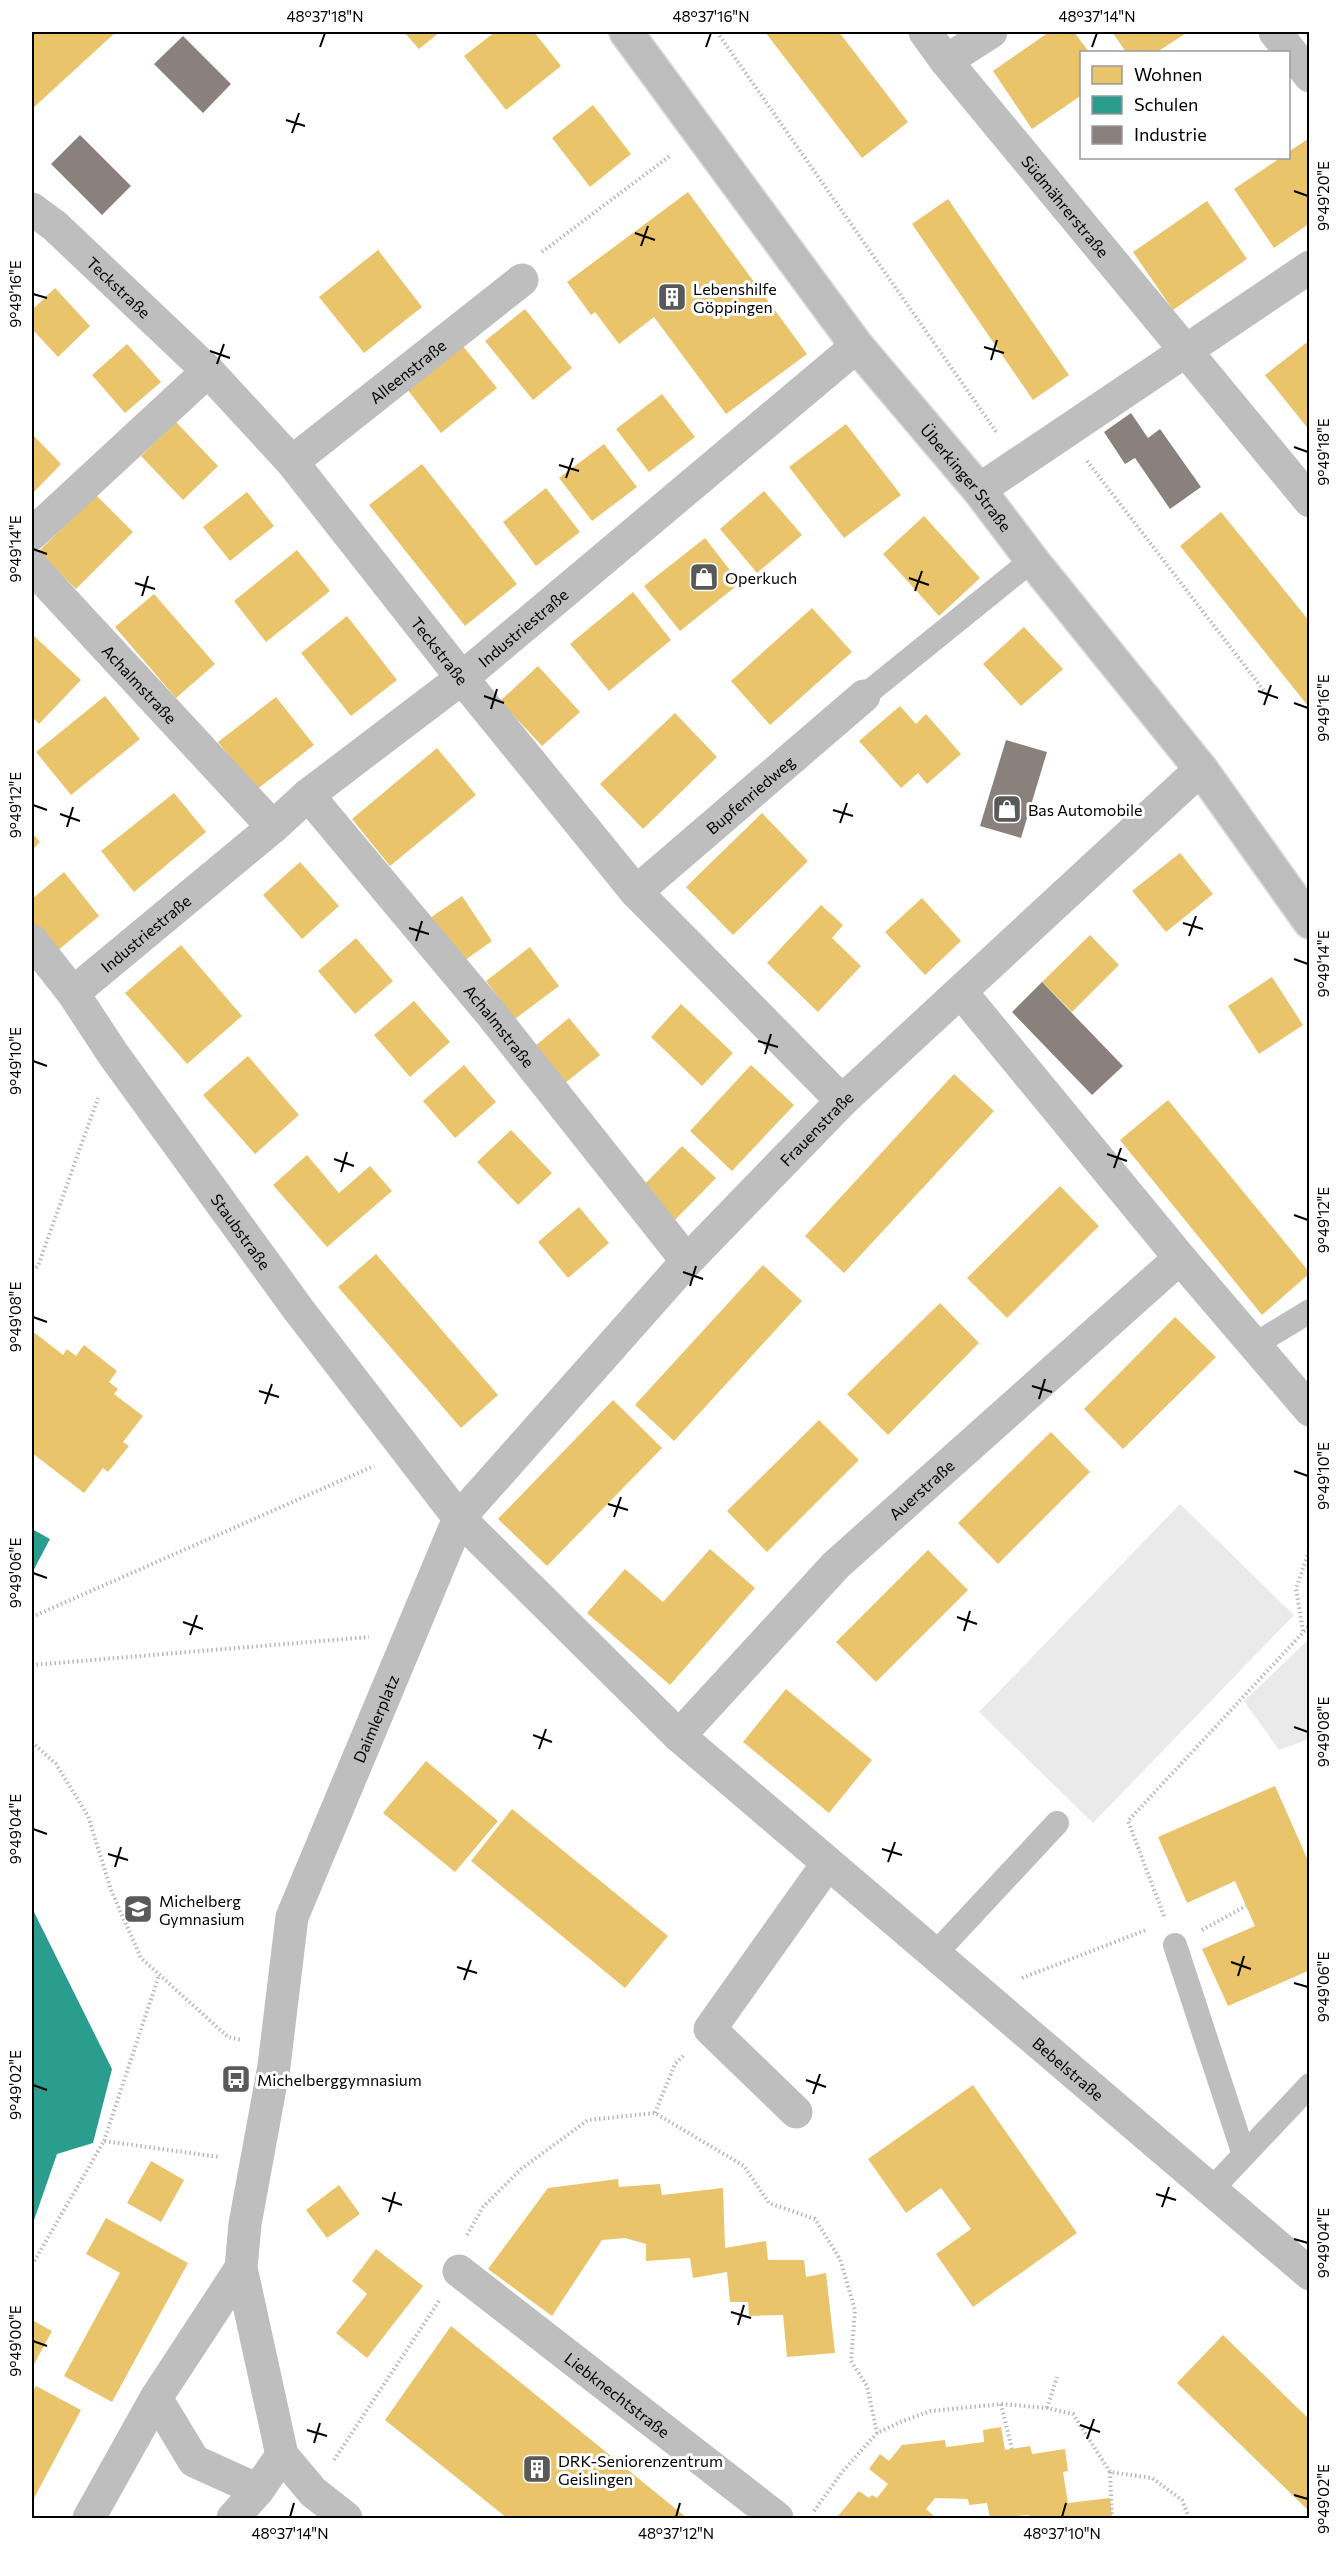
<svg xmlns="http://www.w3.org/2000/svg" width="1341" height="2550" viewBox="0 0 1341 2550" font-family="Commissioner,sans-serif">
  <rect width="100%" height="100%" fill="#fff"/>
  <path fill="#eaeaea" d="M 1180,1504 L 1294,1615 L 1093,1823 L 979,1712 Z
    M 1309,1639 L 1309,1739 L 1279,1750 L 1244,1701 Z"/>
  <path fill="#e9c46a" d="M 32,32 L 116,32 L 32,109 Z
    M 404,32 L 440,32 L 419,49 Z
    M 495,32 L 534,32 L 561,66 L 506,110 L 464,56 Z
    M 765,32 L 839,32 L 908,122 L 862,158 Z
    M 1049,32 L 1074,32 L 1089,52 L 1082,52 L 1082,95 L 1032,129 L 993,71 Z
    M 1112,32 L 1188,32 L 1157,52 L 1126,52 Z
    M 593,105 L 631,154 L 590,187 L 552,138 Z
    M 1308,139 L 1310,223 L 1274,248 L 1234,189 L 1280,158 L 1288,158 L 1288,152 Z
    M 688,192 L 807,354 L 726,414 L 654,317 L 619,344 L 595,312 L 591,315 L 567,282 Z
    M 948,199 L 1069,375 L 1033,400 L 912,224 Z
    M 1207,201 L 1247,259 L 1173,310 L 1133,252 Z
    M 378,250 L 422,307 L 364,353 L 319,297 Z
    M 55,288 L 90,326 L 58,357 L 32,329 L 32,310 Z
    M 525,309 L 572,368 L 533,400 L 485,341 Z
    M 1310,340 L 1310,431 L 1265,375 Z
    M 127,344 L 161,382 L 125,413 L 92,375 Z
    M 462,345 L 497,388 L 441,433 L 407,389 Z
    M 662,394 L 695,437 L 649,472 L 616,429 Z
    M 176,422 L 218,466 L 183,500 L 141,456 Z
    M 846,424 L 901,495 L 844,538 L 789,467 Z
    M 32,434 L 61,464 L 32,494 Z
    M 604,444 L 637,487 L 592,521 L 559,478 Z
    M 422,464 L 517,584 L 465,626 L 369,505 Z
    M 546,488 L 580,532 L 536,566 L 503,522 Z
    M 764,491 L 802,535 L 757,573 L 720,529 Z
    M 247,492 L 274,526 L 230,561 L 203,527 Z
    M 96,495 L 133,532 L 76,589 L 38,552 Z
    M 1221,512 L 1310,622 L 1308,706 L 1180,546 Z
    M 924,516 L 980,578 L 939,616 L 883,554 Z
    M 705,538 L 740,583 L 680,631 L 644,586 Z
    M 297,550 L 330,591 L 266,642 L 234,601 Z
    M 633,592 L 671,640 L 609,691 L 570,644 Z
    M 154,594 L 215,664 L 176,698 L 115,627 Z
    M 812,608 L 852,652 L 770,725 L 731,681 Z
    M 347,616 L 397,680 L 351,716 L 301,653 Z
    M 1024,627 L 1063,669 L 1021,706 L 983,664 Z
    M 32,634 L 81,680 L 39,724 L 32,717 Z
    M 538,666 L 580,712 L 542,746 L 500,701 Z
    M 105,696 L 140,739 L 71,795 L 36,752 Z
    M 276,697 L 314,745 L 256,790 L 218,742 Z
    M 900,706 L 916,724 L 926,714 L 961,754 L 927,784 L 918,773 L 901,788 L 859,741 Z
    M 675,713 L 717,757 L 643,829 L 600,784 Z
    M 437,748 L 476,795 L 390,866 L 352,819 Z
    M 174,793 L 206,832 L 134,892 L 101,851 Z
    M 762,813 L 808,861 L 733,935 L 686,887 Z
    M 32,833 L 40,842 L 32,850 Z
    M 1180,853 L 1213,894 L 1166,932 L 1132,891 Z
    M 300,862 L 339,906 L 302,939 L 263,895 Z
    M 64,872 L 99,916 L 56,952 L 32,922 L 32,899 Z
    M 462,896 L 492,941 L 461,963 L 430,918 Z
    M 922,898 L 961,941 L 925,975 L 885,932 Z
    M 821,905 L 843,925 L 832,938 L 861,966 L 818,1012 L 767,963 Z
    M 1090,935 L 1119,965 L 1072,1012 L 1042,982 Z
    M 356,938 L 393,981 L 355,1014 L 318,971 Z
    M 181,945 L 242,1016 L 187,1064 L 125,993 Z
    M 530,947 L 559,986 L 515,1019 L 486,981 Z
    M 1272,977 L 1303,1025 L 1259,1054 L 1228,1006 Z
    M 414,1001 L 450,1042 L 410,1077 L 374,1035 Z
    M 681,1004 L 733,1053 L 702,1086 L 651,1037 Z
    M 569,1018 L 600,1055 L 565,1083 L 535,1046 Z
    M 248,1056 L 299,1115 L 255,1154 L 203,1095 Z
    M 464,1065 L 496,1102 L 455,1138 L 423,1101 Z
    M 751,1065 L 794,1105 L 732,1171 L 690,1131 Z
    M 954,1074 L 994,1111 L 844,1273 L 805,1236 Z
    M 1168,1100 L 1310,1273 L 1262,1315 L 1120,1140 Z
    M 511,1130 L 552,1173 L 518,1205 L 477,1162 Z
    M 682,1146 L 716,1178 L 674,1221 L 641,1188 Z
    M 307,1155 L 339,1193 L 370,1166 L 392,1191 L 327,1247 L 273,1185 Z
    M 1060,1186 L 1099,1226 L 1007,1318 L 967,1278 Z
    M 579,1207 L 609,1243 L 568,1278 L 538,1242 Z
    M 376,1254 L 498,1395 L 461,1428 L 338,1287 Z
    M 763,1265 L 802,1301 L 674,1441 L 635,1405 Z
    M 940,1303 L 979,1343 L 888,1435 L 847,1394 Z
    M 1175,1317 L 1216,1357 L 1123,1449 L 1084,1409 Z
    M 35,1333 L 63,1355 L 67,1349 L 76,1356 L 84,1345 L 117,1371 L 109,1382 L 118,1389 L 114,1394 L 143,1416 L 123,1442 L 129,1446 L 108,1472 L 103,1468 L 84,1493 L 32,1453 L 32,1337 Z
    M 613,1400 L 662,1448 L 547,1566 L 498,1519 Z
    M 819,1420 L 859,1460 L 767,1552 L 727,1511 Z
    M 1051,1432 L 1090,1472 L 998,1564 L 958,1523 Z
    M 710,1549 L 755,1588 L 670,1685 L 587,1613 L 625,1569 L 663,1602 Z
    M 928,1550 L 968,1590 L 876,1682 L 836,1642 Z
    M 786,1689 L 872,1760 L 829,1813 L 743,1742 Z
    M 426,1761 L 498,1821 L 455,1872 L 383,1813 Z
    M 1275,1786 L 1310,1865 L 1310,1970 L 1228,2006 L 1202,1949 L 1255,1926 L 1235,1881 L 1187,1903 L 1158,1837 Z
    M 512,1809 L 668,1936 L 625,1988 L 471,1861 Z
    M 973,2085 L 1077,2233 L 973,2307 L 936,2254 L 971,2229 L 941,2188 L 906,2213 L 868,2159 Z
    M 151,2161 L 184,2180 L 161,2222 L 127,2203 Z
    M 618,2179 L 619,2187 L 660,2184 L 662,2195 L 723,2188 L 725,2248 L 766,2241 L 768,2260 L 804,2260 L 806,2277 L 826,2273 L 835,2353 L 787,2357 L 783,2315 L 749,2316 L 748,2302 L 730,2302 L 727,2272 L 693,2278 L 690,2258 L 646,2261 L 646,2244 L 625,2238 L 602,2240 L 552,2316 L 488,2269 L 548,2188 Z
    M 339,2185 L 360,2214 L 327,2238 L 306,2210 Z
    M 106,2218 L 188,2263 L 112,2402 L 64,2376 L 120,2273 L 86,2254 Z
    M 376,2249 L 423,2286 L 367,2358 L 336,2333 L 367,2294 L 352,2281 Z
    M 32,2320 L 52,2331 L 32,2368 Z
    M 451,2326 L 687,2518 L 507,2518 L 385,2420 Z
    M 1223,2335 L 1310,2420 L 1310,2512 L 1177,2383 Z
    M 36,2386 L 81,2410 L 32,2502 L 32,2394 Z
    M 1001,2427 L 1005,2450 L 1030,2446 L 1032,2454 L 1065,2449 L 1068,2471 L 1063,2472 L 1068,2503 L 1110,2498 L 1112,2518 L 1029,2518 L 1029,2515 L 990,2518 L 987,2503 L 969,2505 L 968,2499 L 935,2498 L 926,2509 L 936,2518 L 841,2518 L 838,2516 L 859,2491 L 869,2498 L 872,2495 L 877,2498 L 888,2484 L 869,2469 L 880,2454 L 889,2461 L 902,2445 L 945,2440 L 946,2447 L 984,2442 L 983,2430 Z"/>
  <path fill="#2a9d8f" d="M 32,1529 L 50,1539 L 32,1573 Z
    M 32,1908 L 112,2069 L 93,2143 L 57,2154 L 32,2226 Z"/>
  <path fill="#8a817c" d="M 183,36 L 231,84 L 203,113 L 154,64 Z
    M 80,135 L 131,186 L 102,215 L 51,164 Z
    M 1131,413 L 1148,438 L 1160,429 L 1201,487 L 1170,509 L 1135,458 L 1125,464 L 1104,432 Z
    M 1006,740 L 1047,752 L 1021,838 L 980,826 Z
    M 1042,982 L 1123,1066 L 1092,1095 L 1012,1012 Z"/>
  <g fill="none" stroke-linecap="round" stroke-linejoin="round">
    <g stroke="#dbdbdb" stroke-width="36">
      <g id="primary">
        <path id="s12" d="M 626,32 L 857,346 L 979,490 L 1032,560 L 1201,769 L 1310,922"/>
      </g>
    </g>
    <path stroke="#b8b8b8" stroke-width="4" stroke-dasharray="1.5 3" stroke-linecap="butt" d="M 717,32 L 997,433
      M 542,252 L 671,155
      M 1087,461 L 1268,696
      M 32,1270 L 38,1266 L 98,1098
      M 32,1617 L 374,1466
      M 1303,1631 L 1296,1589 L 1310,1548
      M 32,1665 L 369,1637
      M 32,1742 L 56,1764 L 88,1816 L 111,1890 L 141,1958 L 228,2037 L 242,2040
      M 1164,1916 L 1128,1821 L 1310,1625
      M 1202,1930 L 1246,1906
      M 1022,1978 L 1146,1930
      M 655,2113 L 675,2064 L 684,2055
      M 104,2141 L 159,1975
      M 467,2235 L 483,2207 L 521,2169 L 588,2120 L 655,2113 L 744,2166 L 769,2203 L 815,2219 L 840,2259 L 855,2310 L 851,2361 L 867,2386 L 877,2433
      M 32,2265 L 104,2141 L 219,2157
      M 1001,2404 L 1012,2449
      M 1047,2408 L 1057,2377
      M 334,2460 L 439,2301
      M 1110,2472 L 1112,2518
      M 814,2511 L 843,2471 L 877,2433 L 903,2421 L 931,2411 L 1001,2404 L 1047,2408 L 1073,2414 L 1110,2472 L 1152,2478 L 1182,2500 L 1189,2518"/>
    <path stroke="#bebebe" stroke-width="24" d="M 864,696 L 1032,560
      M 1254,1345 L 1310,1311
      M 1175,1945 L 1244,2155
      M 935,1954 L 1057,1823
      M 1211,2190 L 1310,2085"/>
    <g stroke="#bebebe" stroke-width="33">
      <path id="s1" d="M 925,32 L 946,61 L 1310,501"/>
      <path d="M 1275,32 L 1310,76"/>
      <path d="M 946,61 L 991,32"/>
      <path id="s2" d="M 32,209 L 55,226 L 208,371 L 292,462 L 462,678 L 636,892 L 842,1101"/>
      <path id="s3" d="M 292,462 L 522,280"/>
      <path d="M 979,490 L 1310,267"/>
      <path d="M 32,534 L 208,371"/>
      <path id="s4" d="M 32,567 L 273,827"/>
      <path id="s5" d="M 308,795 L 492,1015 L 687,1261"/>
      <path id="s6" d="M 636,892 L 864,696"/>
      <path id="s7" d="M 32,941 L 73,993 L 113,1054 L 298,1309 L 459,1518 L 679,1736 L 1310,2274"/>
      <path id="s8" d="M 73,993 L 273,827 L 308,795 L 462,678 L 857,346"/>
      <path d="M 1180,1258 L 1310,1410"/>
      <path id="s9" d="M 679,1736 L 836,1565 L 1180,1258 L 961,992"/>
      <path d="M 796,2112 L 710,2029 L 828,1863"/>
      <path d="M 241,2268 L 156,2398 L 194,2461 L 258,2490 L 282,2455"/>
      <path id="s10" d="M 459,2271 L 777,2518"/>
      <path d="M 89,2518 L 156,2398"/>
      <path d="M 233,2518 L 258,2490"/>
      <path id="s11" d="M 346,2518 L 313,2492 L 282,2455 L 241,2268 L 245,2224 L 274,2066 L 292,1917 L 459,1518 L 687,1261 L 842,1101 L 1201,769"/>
    </g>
    <use href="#primary" stroke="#bdbdbd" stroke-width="33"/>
  </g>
  <path fill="none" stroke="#000" stroke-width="2" d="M 320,47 L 325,33M 706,47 L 711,33M 1092,47 L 1097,33M 286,120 L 305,126M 292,133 L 299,113M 1294,191 L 1308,196M 635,233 L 655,240M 641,246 L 648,226M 33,294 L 47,298M 984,347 L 1004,353M 210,351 L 230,358M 991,360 L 997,340M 217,364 L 224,344M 1294,447 L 1308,452M 559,465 L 579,471M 566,478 L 573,458M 33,549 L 47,554M 909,578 L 929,585M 135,583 L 155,589M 915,591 L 922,571M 142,596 L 148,576M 1258,691 L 1278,698M 484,696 L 504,703M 1294,703 L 1308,708M 1264,705 L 1271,685M 491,709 L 497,689M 33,805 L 47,810M 833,810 L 853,816M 60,814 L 80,821M 840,823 L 847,803M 67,827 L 73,807M 1183,923 L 1203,929M 409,928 L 429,934M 1189,936 L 1196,916M 416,941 L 422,921M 1294,959 L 1308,964M 758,1041 L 778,1047M 765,1054 L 771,1034M 33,1061 L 47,1066M 1107,1154 L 1127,1161M 334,1159 L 354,1166M 1114,1168 L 1121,1148M 341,1172 L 347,1152M 1294,1215 L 1308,1220M 683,1272 L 703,1279M 690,1286 L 696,1266M 33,1317 L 47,1322M 1032,1386 L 1052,1392M 259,1391 L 279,1397M 1039,1399 L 1045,1379M 265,1404 L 272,1384M 1294,1471 L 1308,1476M 608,1504 L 628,1510M 614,1517 L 621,1497M 33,1573 L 47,1578M 957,1617 L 977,1624M 183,1622 L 203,1629M 964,1631 L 970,1611M 190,1635 L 197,1615M 1294,1727 L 1308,1732M 533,1735 L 552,1742M 539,1749 L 546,1729M 33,1829 L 47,1834M 882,1849 L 902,1855M 108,1854 L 128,1860M 888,1862 L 895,1842M 115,1867 L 121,1847M 1231,1962 L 1251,1969M 457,1967 L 477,1973M 1238,1976 L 1244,1956M 464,1980 L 471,1960M 1294,1983 L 1308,1987M 806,2080 L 826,2087M 33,2085 L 47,2090M 813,2094 L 820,2074M 1156,2194 L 1176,2200M 382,2198 L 402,2205M 1162,2207 L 1169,2187M 389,2212 L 395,2192M 1294,2239 L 1308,2243M 731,2312 L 751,2318M 738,2325 L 744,2305M 33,2341 L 47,2346M 1080,2425 L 1100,2432M 307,2430 L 327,2436M 1087,2439 L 1094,2419M 314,2443 L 320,2423M 1294,2495 L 1308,2499M 290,2517 L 294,2503M 676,2517 L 680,2503M 1062,2517 L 1066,2503"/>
  <defs>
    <g id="building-square" transform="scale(1.5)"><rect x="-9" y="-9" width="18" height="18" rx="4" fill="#595959" stroke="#fff"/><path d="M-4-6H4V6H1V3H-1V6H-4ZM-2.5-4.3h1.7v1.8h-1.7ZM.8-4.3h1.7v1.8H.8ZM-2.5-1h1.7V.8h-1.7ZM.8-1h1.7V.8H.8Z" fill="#fff"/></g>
    <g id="shop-square" transform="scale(1.5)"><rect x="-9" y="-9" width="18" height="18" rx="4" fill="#595959" stroke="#fff"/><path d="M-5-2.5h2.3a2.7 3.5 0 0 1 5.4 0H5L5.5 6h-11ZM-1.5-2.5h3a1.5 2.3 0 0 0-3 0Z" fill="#fff"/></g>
    <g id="school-square" transform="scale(1.5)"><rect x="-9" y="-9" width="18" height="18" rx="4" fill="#595959" stroke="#fff"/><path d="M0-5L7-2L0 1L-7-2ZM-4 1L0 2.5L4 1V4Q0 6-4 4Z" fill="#fff"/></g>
    <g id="bus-square" transform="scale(1.5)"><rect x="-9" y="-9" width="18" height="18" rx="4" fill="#595959" stroke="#fff"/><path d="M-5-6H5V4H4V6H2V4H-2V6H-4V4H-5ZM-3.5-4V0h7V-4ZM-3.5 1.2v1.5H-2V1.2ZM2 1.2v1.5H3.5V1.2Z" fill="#fff"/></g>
  </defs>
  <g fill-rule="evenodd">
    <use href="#building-square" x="672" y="297"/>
    <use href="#shop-square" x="704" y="577"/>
    <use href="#shop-square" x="1007" y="809"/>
    <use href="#school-square" x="138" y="1909"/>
    <use href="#bus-square" x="236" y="2079"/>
    <use href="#building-square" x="537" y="2469"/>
  </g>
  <g text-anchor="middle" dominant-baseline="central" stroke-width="6" stroke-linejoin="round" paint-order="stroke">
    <g font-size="16" fill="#000" stroke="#fff">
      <text stroke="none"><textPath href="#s1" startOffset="224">Südmährerstraße</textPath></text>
      <text stroke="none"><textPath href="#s2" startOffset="117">Teckstraße</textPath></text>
      <text stroke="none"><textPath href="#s3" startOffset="147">Alleenstraße</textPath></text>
      <text stroke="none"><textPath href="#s12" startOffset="561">Überkinger Straße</textPath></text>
      <text stroke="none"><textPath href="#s8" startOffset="580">Industriestraße</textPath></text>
      <text stroke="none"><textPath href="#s2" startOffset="603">Teckstraße</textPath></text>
      <text stroke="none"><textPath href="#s4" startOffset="159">Achalmstraße</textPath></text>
      <text stroke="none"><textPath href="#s6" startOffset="150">Bupfenriedweg</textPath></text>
      <text stroke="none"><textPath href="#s8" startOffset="94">Industriestraße</textPath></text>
      <text stroke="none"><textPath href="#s5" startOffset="300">Achalmstraße</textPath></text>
      <text stroke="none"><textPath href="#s11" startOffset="1598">Frauenstraße</textPath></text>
      <text stroke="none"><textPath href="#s7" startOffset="358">Staubstraße</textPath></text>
      <text stroke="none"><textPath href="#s9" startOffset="346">Auerstraße</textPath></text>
      <text stroke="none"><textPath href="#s11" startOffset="852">Daimlerplatz</textPath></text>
      <text stroke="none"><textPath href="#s7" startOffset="1540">Bebelstraße</textPath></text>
      <text stroke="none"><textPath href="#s10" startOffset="201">Liebknechtstraße</textPath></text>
    </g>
    <g font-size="16" fill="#000" stroke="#fff" text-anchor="start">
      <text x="693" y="288">Lebenshilfe<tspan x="693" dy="18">Göppingen</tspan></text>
      <text x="725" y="577">Operkuch</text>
      <text x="1028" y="809">Bas Automobile</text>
      <text x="159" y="1900">Michelberg<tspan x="159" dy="18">Gymnasium</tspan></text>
      <text x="257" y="2079">Michelberggymnasium</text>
      <text x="558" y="2460">DRK-Seniorenzentrum<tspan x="558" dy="18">Geislingen</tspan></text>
    </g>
  </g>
  <rect width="1341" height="2550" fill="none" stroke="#ffffff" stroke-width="66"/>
  <rect x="1080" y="51" width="210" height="108" fill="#ffffff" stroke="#999999" stroke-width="1.5"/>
  <rect x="1092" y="66" width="30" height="18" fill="#e9c46a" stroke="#999999" stroke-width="1.5"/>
  <text x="1134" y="81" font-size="18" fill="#000000">Wohnen</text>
  <rect x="1092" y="96" width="30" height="18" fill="#2a9d8f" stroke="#999999" stroke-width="1.5"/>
  <text x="1134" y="111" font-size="18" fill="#000000">Schulen</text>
  <rect x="1092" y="126" width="30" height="18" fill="#8a817c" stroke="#999999" stroke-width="1.5"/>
  <text x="1134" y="141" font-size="18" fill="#000000">Industrie</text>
  <rect x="33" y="33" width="1275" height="2484" fill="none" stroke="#000" stroke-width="2"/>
  <g font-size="15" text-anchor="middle" fill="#000">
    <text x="325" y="22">48°37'18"N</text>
    <text x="711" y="22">48°37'16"N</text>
    <text x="1097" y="22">48°37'14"N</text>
    <text transform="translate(1324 196) rotate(-90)" y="5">9°49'20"E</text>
    <text transform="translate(16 294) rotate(-90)" y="5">9°49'16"E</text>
    <text transform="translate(1324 452) rotate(-90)" y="5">9°49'18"E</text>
    <text transform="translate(16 549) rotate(-90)" y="5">9°49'14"E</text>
    <text transform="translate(1324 708) rotate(-90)" y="5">9°49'16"E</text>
    <text transform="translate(16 805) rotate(-90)" y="5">9°49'12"E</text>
    <text transform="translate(1324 964) rotate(-90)" y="5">9°49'14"E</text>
    <text transform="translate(16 1061) rotate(-90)" y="5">9°49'10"E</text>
    <text transform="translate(1324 1220) rotate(-90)" y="5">9°49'12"E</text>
    <text transform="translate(16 1317) rotate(-90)" y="5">9°49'08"E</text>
    <text transform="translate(1324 1476) rotate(-90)" y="5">9°49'10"E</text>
    <text transform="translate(16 1573) rotate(-90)" y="5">9°49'06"E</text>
    <text transform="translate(1324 1732) rotate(-90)" y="5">9°49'08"E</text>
    <text transform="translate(16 1829) rotate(-90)" y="5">9°49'04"E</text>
    <text transform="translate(1324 1987) rotate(-90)" y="5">9°49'06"E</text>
    <text transform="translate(16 2085) rotate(-90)" y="5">9°49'02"E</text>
    <text transform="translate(1324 2243) rotate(-90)" y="5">9°49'04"E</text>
    <text transform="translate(16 2341) rotate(-90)" y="5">9°49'00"E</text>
    <text transform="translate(1324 2499) rotate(-90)" y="5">9°49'02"E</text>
    <text x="290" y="2539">48°37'14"N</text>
    <text x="676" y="2539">48°37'12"N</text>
    <text x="1062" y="2539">48°37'10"N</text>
  </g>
</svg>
